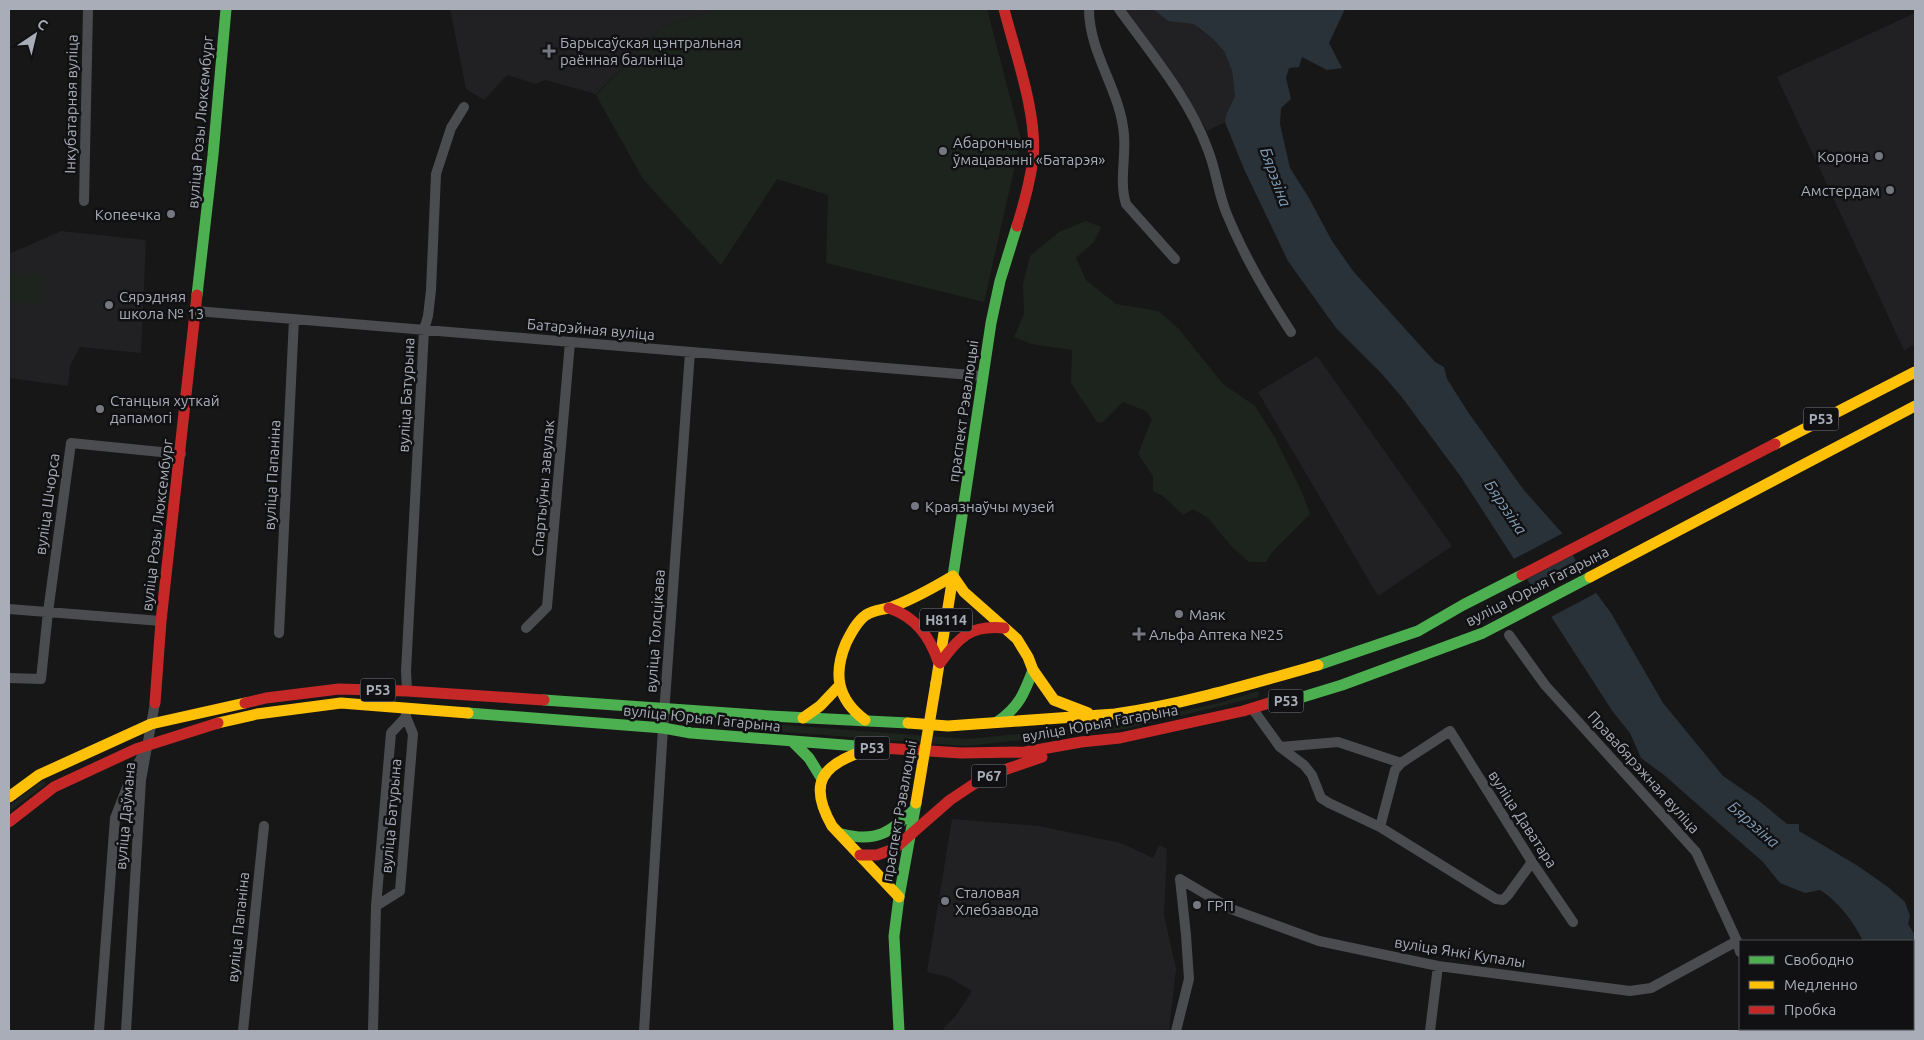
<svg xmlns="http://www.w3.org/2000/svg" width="1924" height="1040" viewBox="0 0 1924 1040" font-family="Ubuntu,sans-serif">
  <rect width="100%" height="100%" fill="#171717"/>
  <path fill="#212123" d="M 450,9 L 719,9 L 663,26 L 596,94 L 545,80 L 536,84 L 507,75 L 484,100 L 466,89 Z
    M 1126,9 L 1153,9 L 1168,21 L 1193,24 L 1213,39 L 1224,51 L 1232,71 L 1235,96 L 1226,115 L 1225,122 L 1207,131 L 1175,78 Z
    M 1915,13 L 1915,344 L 1904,350 L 1777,77 Z
    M 61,231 L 146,240 L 141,353 L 80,347 L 70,366 L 68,386 L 9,378 L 9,254 Z
    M 1317,356 L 1452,546 L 1378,596 L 1258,392 Z
    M 952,819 L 1039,826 L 1121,843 L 1153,858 L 1159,845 L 1167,849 L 1164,915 L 1176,969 L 1169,1030 L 944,1031 L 944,1027 L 955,1017 L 972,991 L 948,977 L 927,972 Z"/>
  <path fill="#1d241e" d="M 719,9 L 987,9 L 1021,139 L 984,302 L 826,263 L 828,195 L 777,179 L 721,265 L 643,179 L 596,95 L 663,26 Z
    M 1086,221 L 1101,227 L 1094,242 L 1076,258 L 1086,280 L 1116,304 L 1158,311 L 1178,328 L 1223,384 L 1255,406 L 1274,436 L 1301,490 L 1310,514 L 1273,551 L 1266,562 L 1249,562 L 1231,546 L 1208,518 L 1193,509 L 1183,515 L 1163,496 L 1153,491 L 1153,476 L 1138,454 L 1152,419 L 1146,411 L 1123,402 L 1102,423 L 1097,422 L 1071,383 L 1072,350 L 1031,344 L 1014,337 L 1024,314 L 1023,284 L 1030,256 L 1059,232 Z
    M 9,273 L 44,276 L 42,304 L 9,301 Z
    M 1259,691 L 1258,697 L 1125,729 L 966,746 L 696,725 L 696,722 L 760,727 L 771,724 L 967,739 L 1123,724 L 1219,703 Z
    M 43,780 L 46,784 L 9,812 L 9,806 Z"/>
  <path fill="#2a3239" d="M 1153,9 L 1345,9 L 1329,43 L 1342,68 L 1327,70 L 1302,57 L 1299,67 L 1289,68 L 1286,78 L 1291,99 L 1281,108 L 1280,124 L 1290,168 L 1309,198 L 1332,241 L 1353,271 L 1435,362 L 1444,367 L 1447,379 L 1468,412 L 1523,489 L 1562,533 L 1583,575 L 1611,613 L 1663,703 L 1723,776 L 1758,800 L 1787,824 L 1799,824 L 1799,831 L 1858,866 L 1888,887 L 1905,902 L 1910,916 L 1908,924 L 1915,935 L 1915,1031 L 1908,1031 L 1907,1029 L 1913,1029 L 1913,941 L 1863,941 C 1853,921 1839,902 1820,890 L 1805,893 L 1780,883 L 1763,862 L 1664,775 L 1641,758 L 1630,733 L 1613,712 L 1461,477 L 1401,396 L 1381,373 L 1336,328 L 1288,261 L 1244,169 L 1225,122 L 1226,115 L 1235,96 L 1232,71 L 1224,51 L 1213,39 L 1199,28 L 1193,24 L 1168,21 Z"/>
  <path fill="#171717" d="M 1565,532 L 1575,554 L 1525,580 L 1512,560 Z
    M 1579,560 L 1585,573 L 1598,592 L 1549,618 L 1529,587 Z"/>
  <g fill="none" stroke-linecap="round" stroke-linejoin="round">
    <path stroke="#4b4c50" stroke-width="10" d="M 1089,9 C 1089,54 1121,91 1124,135 C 1126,158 1119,182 1126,204 L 1175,259
      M 1119,9 C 1151,53 1189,98 1208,150 C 1216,170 1218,192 1226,212 C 1243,254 1266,294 1291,332
      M 84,201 L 88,9
      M 196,311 L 983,376
      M 9,609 L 161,621
      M 526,628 L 547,607 L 570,342
      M 279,633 L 294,319
      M 1509,635 L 1545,685 L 1696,852 L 1737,941 L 1740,952
      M 9,678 L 41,679 L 48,612 L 71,443 L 181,454
      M 407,691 L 406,671 L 424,330 L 428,316 L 431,290 L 436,174 L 451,128 L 464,107
      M 1252,708 L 1280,747 L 1304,765 L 1312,775 L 1321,798 L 1329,803 L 1380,827 L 1496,899 L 1503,900 L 1508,895 L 1532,862
      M 1280,747 L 1338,742 L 1401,763
      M 1380,827 L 1395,770 L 1401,763 L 1450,731 L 1532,862 L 1573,922
      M 1180,879 L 1231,909 L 1319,941 L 1438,966 L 1630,991 L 1651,988 L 1737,941
      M 376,906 L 400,891 L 413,734 L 406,717 L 406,711
      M 1763,1029 L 1763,1031
      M 99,1031 L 115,818 L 131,777 L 142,756
      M 126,1031 L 141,780 L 155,703
      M 243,1031 L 264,826
      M 373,1031 L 376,906 L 391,733 L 406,717
      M 644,1031 L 663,728 L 690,352
      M 1176,1031 L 1189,979 L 1186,935 L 1180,879
      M 1430,1031 L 1438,966"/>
    <path stroke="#4caf50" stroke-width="11" d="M 197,295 L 213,155 L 226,9
      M 953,576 L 991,323 L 1000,281 L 1017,226
      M 1318,665 L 1418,631 L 1463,605 L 1522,575
      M 544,700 L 770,716 L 908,723
      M 1269,703 L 1293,700 L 1342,685 L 1483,633 L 1590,577
      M 468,713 L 663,728 L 691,733 L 882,748
      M 997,722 C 1019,707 1024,694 1033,670
      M 792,741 L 809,758 L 822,779
      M 842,834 C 877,843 890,832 915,809
      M 899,1031 L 894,936 L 899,897 L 916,803"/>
    <path stroke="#ffc107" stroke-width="11" d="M 1775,444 L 1915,372
      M 953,576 L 964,592 L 1017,639 L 1028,657 L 1033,670 L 1054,700 L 1088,713
      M 1590,577 L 1915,406
      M 936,683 L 953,576
      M 803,718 L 820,706 L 839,686
      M 865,720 C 837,699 833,674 846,643 C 851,633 857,621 866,615 C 874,610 883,610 892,607 C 913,599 933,588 953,576
      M 218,723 L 257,714 L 341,703 L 468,713
      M 908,723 L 948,726 L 1115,714 C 1184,704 1251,684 1318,665
      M 864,751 C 821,765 808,784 832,826 L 899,897
      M 9,797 L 39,775 L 151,724 L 245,703"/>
    <path stroke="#c62828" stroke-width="11" d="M 1004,9 C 1015,52 1038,116 1033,159 C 1030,182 1024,204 1017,226
      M 1522,575 L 1775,444
      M 889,608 C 915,617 929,635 938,661
      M 940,663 C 960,637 969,625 1004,628
      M 155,703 L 161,621 L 197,295
      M 245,703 L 266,698 L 339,689 L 407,691 L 544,700
      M 882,748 L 961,753 L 1025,752 L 1081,742 L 1120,738 L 1243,711 L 1269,703
      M 9,822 L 54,787 L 136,749 L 218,723
      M 860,855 L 877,855 L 894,849 L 950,800 L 974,784 L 1007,769 L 1042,757"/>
    <path stroke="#ffc107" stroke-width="11" d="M 916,803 L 936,683"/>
  </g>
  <g fill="#757880" stroke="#111113" stroke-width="2">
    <path d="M546.5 43.5h5v5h5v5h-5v5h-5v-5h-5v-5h5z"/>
    <circle cx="943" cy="151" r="5"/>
    <circle cx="1879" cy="156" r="5"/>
    <circle cx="1890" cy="190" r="5"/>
    <circle cx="171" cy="214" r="5"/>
    <circle cx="109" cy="305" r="5"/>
    <circle cx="100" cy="409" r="5"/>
    <circle cx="915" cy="506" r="5"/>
    <circle cx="1179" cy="614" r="5"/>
    <path d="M1136.5 626.5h5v5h5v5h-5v5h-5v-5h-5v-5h5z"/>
    <circle cx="945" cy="901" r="5"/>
    <circle cx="1197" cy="905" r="5"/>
  </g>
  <g text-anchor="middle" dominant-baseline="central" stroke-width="5" stroke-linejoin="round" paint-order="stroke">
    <g fill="#111113" stroke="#7b7e86" stroke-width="1">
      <rect x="1803.5" y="407.5" width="35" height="23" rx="4"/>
      <rect x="920" y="608.5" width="52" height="23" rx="4"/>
      <rect x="360.5" y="678.5" width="35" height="23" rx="4"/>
      <rect x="1268.5" y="689.5" width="35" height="23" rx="4"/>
      <rect x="854.5" y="736.5" width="35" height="23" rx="4"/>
      <rect x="971.5" y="764.5" width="35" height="23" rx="4"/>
    </g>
    <g font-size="14" font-weight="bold" fill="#a8adb8">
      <text x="1821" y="419">Р53</text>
      <text x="946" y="620">Н8114</text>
      <text x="378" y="690">Р53</text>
      <text x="1286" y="701">Р53</text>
      <text x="872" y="748">Р53</text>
      <text x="989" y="776">Р67</text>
    </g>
    <g font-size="15" fill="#a8adb8" stroke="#111113" text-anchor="start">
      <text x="560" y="42">Барысаўская цэнтральная<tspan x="560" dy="17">раённая бальніца</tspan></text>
      <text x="953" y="142">Абарончыя<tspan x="953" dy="17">ўмацаванні «Батарэя»</tspan></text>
      <text x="1869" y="156" text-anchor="end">Корона</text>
      <text x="1880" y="190" text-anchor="end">Амстердам</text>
      <text x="161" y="214" text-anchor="end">Копеечка</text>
      <text x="119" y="296">Сярэдняя<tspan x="119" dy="17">школа № 13</tspan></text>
      <text x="110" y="400">Станцыя хуткай<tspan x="110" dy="17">дапамогі</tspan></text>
      <text x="925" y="506">Краязнаўчы музей</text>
      <text x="1189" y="614">Маяк</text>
      <text x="1149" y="634">Альфа Аптека №25</text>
      <text x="955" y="892">Сталовая<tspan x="955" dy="17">Хлебзавода</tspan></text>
      <text x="1207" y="905">ГРП</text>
    </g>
    <g font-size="15" fill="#a8adb8" stroke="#111113">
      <text transform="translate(71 104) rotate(-89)">Інкубатарная вуліца</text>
      <text transform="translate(200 122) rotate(-85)">вуліца Розы Люксембург</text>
      <text transform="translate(591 329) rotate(5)">Батарэйная вуліца</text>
      <text transform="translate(406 395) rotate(-87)">вуліца Батурына</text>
      <text transform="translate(963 411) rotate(-82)">праспект Рэвалюцыі</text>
      <text transform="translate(272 475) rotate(-87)">вуліца Папаніна</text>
      <text transform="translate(543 488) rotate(-85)">Спартыўны завулак</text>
      <text transform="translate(47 504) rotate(-82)">вуліца Шчорса</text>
      <text transform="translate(157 525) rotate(-83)">вуліца Розы Люксембург</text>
      <text transform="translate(1537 586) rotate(-27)">вуліца Юрыя Гагарына</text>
      <text transform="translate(655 631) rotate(-86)">вуліца Толсцікава</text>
      <text transform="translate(702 718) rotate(6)">вуліца Юрыя Гагарына</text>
      <text transform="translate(1100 723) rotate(-10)">вуліца Юрыя Гагарына</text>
      <text transform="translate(1644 772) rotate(48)">Правабярэжная вуліца</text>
      <text transform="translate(899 811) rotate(-80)">праспект Рэвалюцыі</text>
      <text transform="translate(125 816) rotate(-85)">вуліца Даўмана</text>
      <text transform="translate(391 816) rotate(-85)">вуліца Батурына</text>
      <text transform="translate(1523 819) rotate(57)">вуліца Даватара</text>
      <text transform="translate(238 927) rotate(-84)">вуліца Папаніна</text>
      <text transform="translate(1460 952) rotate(9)">вуліца Янкі Купалы</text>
    </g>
    <g font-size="16" font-style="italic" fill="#7f9bb3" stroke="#111113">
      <text transform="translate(1276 177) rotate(70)">Бярэзіна</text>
      <text transform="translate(1506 507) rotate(56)">Бярэзіна</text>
      <text transform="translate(1754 824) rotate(41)">Бярэзіна</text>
    </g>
  </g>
  <rect width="1924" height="1040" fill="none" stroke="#a8adb8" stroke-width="20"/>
  <rect x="1739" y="940" width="175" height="90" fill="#111113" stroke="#4d4f55"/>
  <rect x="1749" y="956" width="25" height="8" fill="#4caf50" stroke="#4d4f55"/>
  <text x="1784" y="965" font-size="15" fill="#a8adb8">Свободно</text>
  <rect x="1749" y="981" width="25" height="8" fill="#ffc107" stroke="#4d4f55"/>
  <text x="1784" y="990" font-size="15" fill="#a8adb8">Медленно</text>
  <rect x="1749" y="1006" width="25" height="8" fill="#c62828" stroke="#4d4f55"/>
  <text x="1784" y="1015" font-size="15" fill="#a8adb8">Пробка</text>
  <g transform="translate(35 35) rotate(35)" stroke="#111113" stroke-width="4" paint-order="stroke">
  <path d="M0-4L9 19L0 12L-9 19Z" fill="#a8adb8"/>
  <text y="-8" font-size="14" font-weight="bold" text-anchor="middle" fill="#a8adb8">С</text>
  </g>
</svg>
